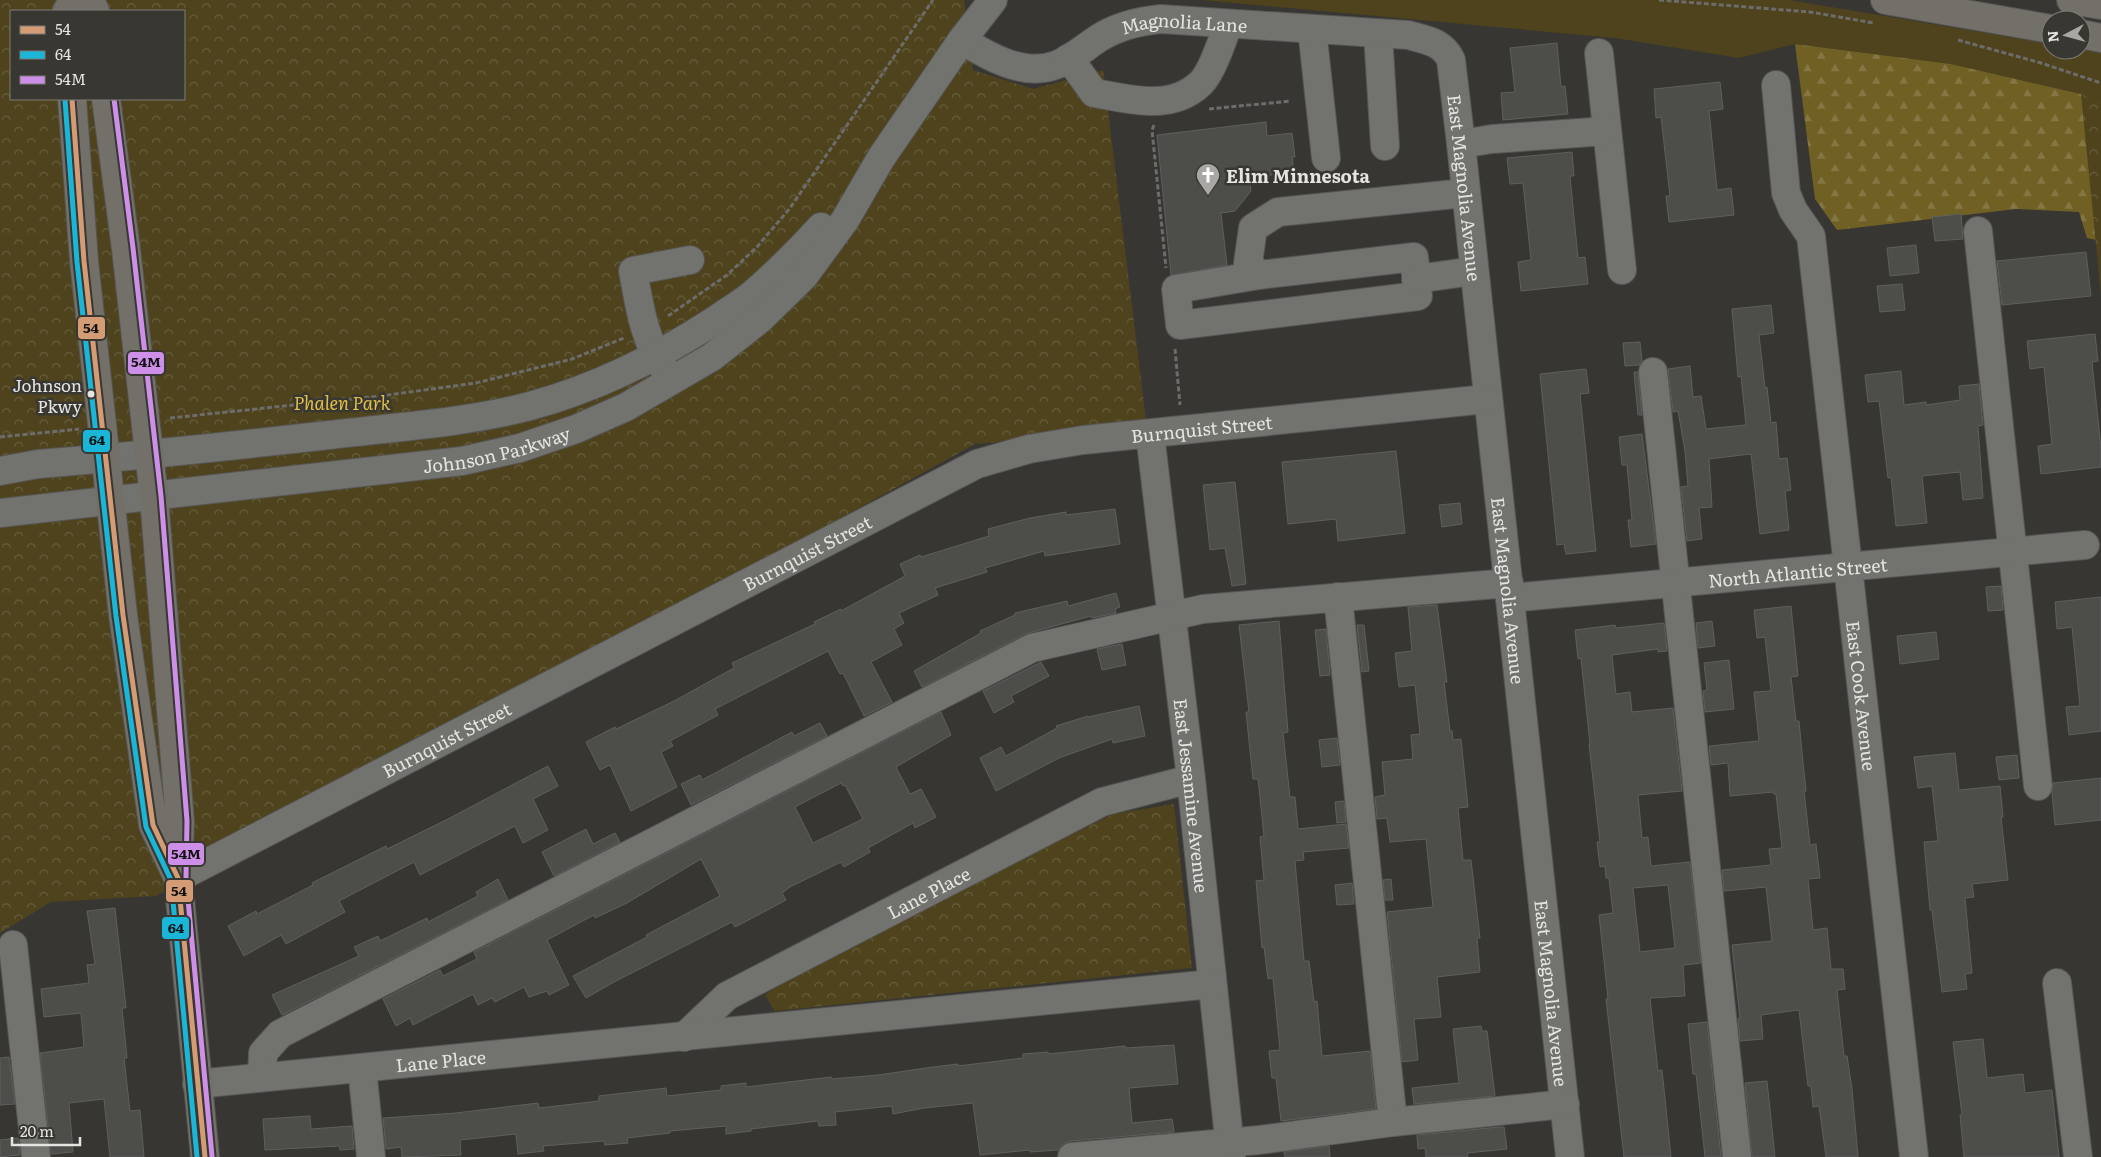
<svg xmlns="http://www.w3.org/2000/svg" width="2101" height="1157" viewBox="0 0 2101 1157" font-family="Literata,serif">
  <defs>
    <pattern id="forest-firs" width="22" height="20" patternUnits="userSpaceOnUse" patternTransform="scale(1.25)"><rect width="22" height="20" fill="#706024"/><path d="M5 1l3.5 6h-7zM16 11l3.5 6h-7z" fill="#847744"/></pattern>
    <pattern id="park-crowns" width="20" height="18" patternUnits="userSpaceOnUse" patternTransform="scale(1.25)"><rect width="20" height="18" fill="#4e431d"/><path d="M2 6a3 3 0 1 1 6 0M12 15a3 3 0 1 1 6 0" fill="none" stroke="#675e3e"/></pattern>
  </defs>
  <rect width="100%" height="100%" fill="#373633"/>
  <path fill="#4e431d" d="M 1201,0 L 1790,0 L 2051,44 L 2051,50 L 2081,49 L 2101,53 L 2101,104 L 2081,94 L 1951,64 L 1795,44 L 1739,58 L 1615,38 Z"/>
  <path fill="url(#forest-firs)" d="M 1795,44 L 1951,64 L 2081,94 L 2101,104 L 2101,241 L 2087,238 L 2079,212 L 2016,209 L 1837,230 L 1815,199 Z"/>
  <path fill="url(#park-crowns)" fill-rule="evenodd" d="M 0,0 L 964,0 L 973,70 L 1033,89 L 1103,70 L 1147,428 L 975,444 L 156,896 L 51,902 L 0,933 ZM 11,11 L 184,11 L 184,99 L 11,99 Z
    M 2081,94 L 2101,104 L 2101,295 Z
    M 1174,804 L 1192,968 L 775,1011 L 765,995 L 799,969 L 1113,814 Z"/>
  <path fill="#4d4d4a" stroke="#5f5f5c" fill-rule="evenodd" d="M 1557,43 L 1561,87 L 1565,86 L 1568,114 L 1503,120 L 1501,93 L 1515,92 L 1510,48 Z
    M 1720,82 L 1723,109 L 1709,111 L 1717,190 L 1731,188 L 1734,215 L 1669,222 L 1666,196 L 1670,196 L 1661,117 L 1656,118 L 1654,89 Z
    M 1266,122 L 1267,136 L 1292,133 L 1295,157 L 1292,157 L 1294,173 L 1249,177 L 1251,191 L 1235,211 L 1221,213 L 1227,265 L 1171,275 L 1157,135 Z
    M 1572,152 L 1574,176 L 1570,176 L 1578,258 L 1585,257 L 1588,284 L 1521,291 L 1518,262 L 1531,260 L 1523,183 L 1510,184 L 1507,158 Z
    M 1961,214 L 1963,239 L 1935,241 L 1932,217 Z
    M 1916,245 L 1919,273 L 1890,276 L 1887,248 Z
    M 2086,252 L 2091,296 L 2002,305 L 1997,261 Z
    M 1902,284 L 1905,310 L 1880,312 L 1877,286 Z
    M 1771,305 L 1774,333 L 1759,335 L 1765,388 L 1767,387 L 1771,423 L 1776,422 L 1779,459 L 1787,458 L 1791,490 L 1785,491 L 1789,530 L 1760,534 L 1751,454 L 1709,459 L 1712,507 L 1699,508 L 1702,539 L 1687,541 L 1681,487 L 1688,486 L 1685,451 L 1678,411 L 1673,412 L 1668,369 L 1690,366 L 1693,397 L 1701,396 L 1706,429 L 1746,425 L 1741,376 L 1738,377 L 1732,309 Z
    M 2095,334 L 2098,361 L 2092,362 L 2101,448 L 2101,467 L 2041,474 L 2038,446 L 2052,444 L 2044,367 L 2030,369 L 2027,341 Z
    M 1640,342 L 1642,361 L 1639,365 L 1625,366 L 1623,343 Z
    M 1586,369 L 1589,393 L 1580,394 L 1596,551 L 1566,554 L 1564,544 L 1557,545 L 1540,374 Z
    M 1901,371 L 1904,405 L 1926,402 L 1926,405 L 1960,400 L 1959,386 L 1979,384 L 1983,425 L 1978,426 L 1983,498 L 1963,500 L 1960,472 L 1922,476 L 1927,523 L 1896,526 L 1891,477 L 1888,478 L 1879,401 L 1868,402 L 1865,375 Z
    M 1634,372 L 1638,372 L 1642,415 L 1638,415 Z
    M 1642,434 L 1656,544 L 1631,547 L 1628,520 L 1632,520 L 1627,465 L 1622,465 L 1619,437 Z
    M 1396,451 L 1405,533 L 1338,541 L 1336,519 L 1288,524 L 1282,462 Z
    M 1235,482 L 1246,584 L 1232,586 L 1225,548 L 1210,550 L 1203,485 Z
    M 1460,503 L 1462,524 L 1442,527 L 1439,505 Z
    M 1115,509 L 1120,544 L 1045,556 L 1044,551 L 985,568 L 987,572 L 935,588 L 938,595 L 899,613 L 904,623 L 894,629 L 902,645 L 871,662 L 892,702 L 864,716 L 843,673 L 840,674 L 828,651 L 715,709 L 718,715 L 670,741 L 673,746 L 661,752 L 677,787 L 631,811 L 610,765 L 600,770 L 586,742 L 615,727 L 616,729 L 674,701 L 734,668 L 732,663 L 815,624 L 814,622 L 841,609 L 841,611 L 905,576 L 900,564 L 920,555 L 921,557 L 989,536 L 988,529 L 1030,518 L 1066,512 L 1066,515 Z
    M 2001,586 L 2003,610 L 1988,611 L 1986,587 Z
    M 1116,593 L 1120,607 L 1115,609 L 1116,613 L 1092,618 L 1091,616 L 1025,634 L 922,687 L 914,671 L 981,633 L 980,631 L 1015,615 L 1015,613 L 1067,601 L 1068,606 Z
    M 2101,597 L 2101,731 L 2069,735 L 2066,707 L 2080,706 L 2072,627 L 2057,629 L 2055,602 Z
    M 1437,605 L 1447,682 L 1444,682 L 1450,731 L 1452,731 L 1453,740 L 1461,739 L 1468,807 L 1458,808 L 1463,860 L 1471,860 L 1480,938 L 1477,938 L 1480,972 L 1437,977 L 1441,1017 L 1414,1019 L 1418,1060 L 1402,1062 L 1387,912 L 1433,907 L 1426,839 L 1390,842 L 1387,818 L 1377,819 L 1375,797 L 1385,795 L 1382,762 L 1413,759 L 1411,735 L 1420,734 L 1415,685 L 1399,687 L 1395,653 L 1412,651 L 1408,607 Z
    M 1791,606 L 1798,676 L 1791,677 L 1796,721 L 1799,721 L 1803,763 L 1806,791 L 1804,791 L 1810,845 L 1816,844 L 1820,878 L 1808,879 L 1813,930 L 1827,928 L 1831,969 L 1843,969 L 1845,989 L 1837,990 L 1844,1056 L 1847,1056 L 1852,1089 L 1858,1157 L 1826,1157 L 1819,1106 L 1813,1107 L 1811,1086 L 1808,1086 L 1799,1010 L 1761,1015 L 1763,1039 L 1740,1041 L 1738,1019 L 1740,1018 L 1732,945 L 1772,941 L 1766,887 L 1724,891 L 1722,870 L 1771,865 L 1769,849 L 1782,848 L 1776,794 L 1774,794 L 1773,792 L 1730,796 L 1728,763 L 1711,765 L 1709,746 L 1759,741 L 1754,692 L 1771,691 L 1765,637 L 1757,638 L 1754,610 Z
    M 1279,621 L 1288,732 L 1283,733 L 1290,797 L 1295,797 L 1298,829 L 1346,824 L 1349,848 L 1303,852 L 1304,860 L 1295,861 L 1304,961 L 1309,961 L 1314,1002 L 1317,1001 L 1322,1056 L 1370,1051 L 1376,1109 L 1281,1121 L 1276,1078 L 1272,1078 L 1269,1051 L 1280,1050 L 1273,978 L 1268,979 L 1264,947 L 1262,948 L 1256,881 L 1264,880 L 1260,837 L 1264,836 L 1258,779 L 1253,779 L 1246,712 L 1249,712 L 1239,625 Z
    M 1712,621 L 1715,646 L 1698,648 L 1696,623 Z
    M 1664,623 L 1667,651 L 1658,652 L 1658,649 L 1612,655 L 1616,694 L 1630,692 L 1632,712 L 1673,708 L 1682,791 L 1638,795 L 1642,838 L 1648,837 L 1651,866 L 1690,862 L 1701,963 L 1683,965 L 1685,996 L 1650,998 L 1658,1071 L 1662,1070 L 1671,1157 L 1624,1157 L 1606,999 L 1608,998 L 1599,915 L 1613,913 L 1609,878 L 1606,878 L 1605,866 L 1600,867 L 1597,842 L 1600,842 L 1589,744 L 1590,744 L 1581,658 L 1578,659 L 1575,630 L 1615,625 L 1616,628 ZM 1668,885 L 1675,948 L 1640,952 L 1633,888 Z
    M 1357,625 L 1364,625 L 1369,671 L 1362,672 Z
    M 1326,629 L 1330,675 L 1320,676 L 1315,630 Z
    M 1936,632 L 1939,659 L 1900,664 L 1897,636 Z
    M 1122,644 L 1126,665 L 1102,670 L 1097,649 Z
    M 1729,660 L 1734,709 L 1705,712 L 1703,691 L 1707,690 L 1704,663 Z
    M 1041,662 L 1049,676 L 1011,696 L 1014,702 L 994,713 L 983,691 Z
    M 1139,706 L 1145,736 L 1113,743 L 1112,739 L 1059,758 L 996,791 L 980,758 L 1001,747 L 1006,756 L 1057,728 L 1056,726 L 1088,716 L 1088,717 Z
    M 941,712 L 951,735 L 896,767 L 910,794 L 921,789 L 936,817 L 915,828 L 913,823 L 868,848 L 870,852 L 844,867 L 841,862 L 790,887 L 782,893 L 786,900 L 760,914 L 735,927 L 732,922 L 614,982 L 586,998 L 573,976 L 647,937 L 646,935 L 720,896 L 701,859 L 627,903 L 595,918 L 594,915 L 547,940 L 569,985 L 549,995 L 547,991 L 529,997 L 524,987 L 495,1002 L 492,998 L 478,1005 L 473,994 L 413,1025 L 410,1018 L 396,1026 L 383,999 L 440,970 L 443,976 L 477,959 L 474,952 ZM 841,783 L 843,786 L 845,785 L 863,819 L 813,843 L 795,807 Z
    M 820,723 L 827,736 L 691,805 L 681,784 L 700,775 L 702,780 L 792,732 L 794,736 Z
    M 1337,738 L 1340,765 L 1322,767 L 1319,740 Z
    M 1955,753 L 1959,790 L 2000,786 L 2003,817 L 2001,817 L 2008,880 L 1972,884 L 1974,897 L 1965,898 L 1972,973 L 1965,974 L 1967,989 L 1942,992 L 1932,910 L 1930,910 L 1924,842 L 1938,841 L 1932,786 L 1918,788 L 1914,757 Z
    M 2017,755 L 2019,778 L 1999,780 L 1996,757 Z
    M 548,766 L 558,786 L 533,799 L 548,830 L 523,843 L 515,826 L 420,875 L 414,862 L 339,901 L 345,912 L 286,944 L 281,935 L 244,956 L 228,926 L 256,911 L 257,914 L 313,885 L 312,883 L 386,846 L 387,849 L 448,819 Z
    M 2101,778 L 2101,820 L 2055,825 L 2052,793 L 2053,783 Z
    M 1344,801 L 1346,822 L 1337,823 L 1335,802 Z
    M 586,829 L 593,844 L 615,833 L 620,842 L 554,876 L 542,852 Z
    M 498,879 L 508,900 L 282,1015 L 272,995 L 359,956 L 354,947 L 378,936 L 380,941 L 427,918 L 428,922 L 478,896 L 476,892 Z
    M 1391,879 L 1393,900 L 1385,900 L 1383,880 Z
    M 1352,883 L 1354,904 L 1337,905 L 1335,885 Z
    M 115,908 L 126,1008 L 122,1008 L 127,1058 L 124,1058 L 130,1111 L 140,1110 L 144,1157 L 110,1157 L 104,1099 L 69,1103 L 73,1152 L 51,1154 L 40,1053 L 84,1047 L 81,1013 L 44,1017 L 41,989 L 89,983 L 87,965 L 95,964 L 87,911 Z
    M 1707,1022 L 1721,1157 L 1705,1157 L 1696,1074 L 1693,1074 L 1688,1024 Z
    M 1481,1026 L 1482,1031 L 1487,1031 L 1495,1096 L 1414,1104 L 1412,1088 L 1459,1083 L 1453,1029 Z
    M 1983,1039 L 1987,1078 L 2023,1074 L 2025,1093 L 2052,1090 L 2059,1157 L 1964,1157 L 1960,1115 L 1962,1115 L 1953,1042 Z
    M 1174,1045 L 1178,1084 L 1129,1088 L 1132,1123 L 1172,1119 L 1174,1132 L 1071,1141 L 1063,1144 L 1058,1150 L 1030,1152 L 1030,1150 L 980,1155 L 973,1103 L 924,1108 L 893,1114 L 892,1106 L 835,1112 L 836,1125 L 819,1126 L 818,1121 L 751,1129 L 751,1131 L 726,1134 L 726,1126 L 670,1131 L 670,1133 L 627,1138 L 628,1143 L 605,1145 L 604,1141 L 543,1146 L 544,1151 L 518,1154 L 516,1134 L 460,1140 L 461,1155 L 402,1157 L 401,1147 L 386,1149 L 383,1118 L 456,1113 L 538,1103 L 539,1108 L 599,1101 L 599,1096 L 666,1088 L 667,1096 L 721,1090 L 721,1086 L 746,1083 L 746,1087 L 831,1077 L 832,1079 L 878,1075 L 933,1067 L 958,1064 L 958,1066 L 1023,1058 L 1023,1054 L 1048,1052 L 1048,1054 L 1125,1046 L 1125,1048 Z
    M 9,1057 L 15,1104 L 0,1105 L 0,1058 Z
    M 1767,1081 L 1775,1157 L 1752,1157 L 1745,1083 Z
    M 310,1116 L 311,1129 L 352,1126 L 354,1149 L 340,1150 L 339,1146 L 265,1150 L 263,1119 Z
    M 1499,1127 L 1504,1127 L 1507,1149 L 1467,1153 L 1468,1157 L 1426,1157 L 1425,1148 L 1418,1149 L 1417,1135 Z
    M 18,1138 L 20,1155 L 0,1157 L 0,1140 Z
    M 1329,1146 L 1330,1157 L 1285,1157 L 1284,1152 Z"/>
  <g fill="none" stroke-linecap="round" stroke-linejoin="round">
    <g stroke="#565553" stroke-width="30">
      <g id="minor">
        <path d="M 1312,29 L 1326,158"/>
        <path d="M 1378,34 L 1385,146"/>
        <path id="s1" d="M 962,40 C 989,57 1024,77 1056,65 C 1072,59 1085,47 1099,38 C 1118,26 1140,21 1161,19 L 1408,35 C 1426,40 1443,42 1451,60 L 1461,144 L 1570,1157"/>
        <path d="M 1599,53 L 1622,270"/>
        <path d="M 1069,58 L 1094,93 C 1130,99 1171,112 1201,83 C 1212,72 1223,39 1228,24"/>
        <path id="s2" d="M 1776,85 L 1786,193 L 1793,210 L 1811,236 L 1914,1157"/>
        <path d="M 1461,144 L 1492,139 L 1607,131"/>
        <path d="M 1978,231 L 2038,786"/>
        <path d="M 1259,275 L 1176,289 L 1180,325 L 1418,296 L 1414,257 L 1259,275 L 1248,263 L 1253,228 L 1278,212 L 1465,193"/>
        <path d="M 1416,279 L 1474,271"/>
        <path d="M 666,372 C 644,340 640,309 633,271 L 690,260"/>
        <path d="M 1653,372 L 1737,1157"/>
        <path id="s3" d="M 1150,434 L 1191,779 L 1231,1157"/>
        <path d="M 0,471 L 38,464 C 135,456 232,446 329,435 C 395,427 465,423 530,406 C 597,388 659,357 717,319 C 729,310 744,302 755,292 C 778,272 800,250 821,227"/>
        <path id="s4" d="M 0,513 L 462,461 L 520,448 L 576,429 L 626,407 L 712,357 L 760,319 L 804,276 L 845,220 L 881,158 L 962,40 L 993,0"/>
        <path d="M 1338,597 L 1393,1122"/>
        <path id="s5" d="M 1510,598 L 2085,545"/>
        <path id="s6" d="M 178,878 L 977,464 L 1029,449 L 1083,440 L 1487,399"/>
        <path d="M 13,945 L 36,1157"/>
        <path d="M 2057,983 L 2078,1157"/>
        <path id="s7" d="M 684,1037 L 727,996 L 1102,802 L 1191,779"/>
        <path d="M 362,1068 L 371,1157"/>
        <path d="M 262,1077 L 263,1053 L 280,1034 L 1032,648 L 1203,609 L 1509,583"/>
        <path id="s8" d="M 197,1084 L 1212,984"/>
        <path d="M 1072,1157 L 1259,1140 L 1393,1122 L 1565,1104"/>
      </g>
    </g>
    <g stroke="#565553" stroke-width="30">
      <path id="major" d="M 90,0 L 95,11
        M 1885,0 L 2051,29
        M 2071,0 L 2101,5
        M 67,11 L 73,0
        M 2081,34 L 2101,38
        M 72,99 L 84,261 L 123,615 L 153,825 L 176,874
        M 106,99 L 126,249 L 154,497 L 180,822 L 178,878 L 205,1157"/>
    </g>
    <path stroke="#6d6c6b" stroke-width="3" stroke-dasharray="5 2.5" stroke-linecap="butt" d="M 1659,0 L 1810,12 L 1874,23
      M 1958,40 L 2041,63 L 2101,83
      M 1209,109 L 1291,101
      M 1154,125 L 1152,130 L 1166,268
      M 668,316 L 727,275 L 757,247 L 790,208 L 933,0
      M 1175,349 L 1180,405
      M 170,418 L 380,396 L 476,383 L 572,359 L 624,338
      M 0,437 L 79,429"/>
    <use href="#minor" stroke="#72726f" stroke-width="28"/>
    <use href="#major" stroke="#727069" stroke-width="28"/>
    <g stroke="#383732" stroke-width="9">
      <path id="bus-1" d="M 72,99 L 84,261 L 123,615 L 153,825 L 178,878 L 205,1157"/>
    </g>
    <g stroke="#383732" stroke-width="9">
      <path id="bus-2" d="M 65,100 L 77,262 L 116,616 L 146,827 L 171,880 L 197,1157"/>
    </g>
    <g stroke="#383732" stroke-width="9">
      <path id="bus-3" d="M 114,99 L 133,248 L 161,496 L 187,821 L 186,878 L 212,1156"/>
    </g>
    <use href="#bus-1" stroke="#d39c74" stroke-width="5"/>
    <use href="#bus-2" stroke="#1ab6d8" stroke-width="5"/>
    <use href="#bus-3" stroke="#ce8fe9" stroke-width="5"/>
  </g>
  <defs>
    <g id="church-pin" transform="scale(1.25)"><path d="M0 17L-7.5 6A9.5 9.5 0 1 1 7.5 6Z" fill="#a8a7a4" stroke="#383732"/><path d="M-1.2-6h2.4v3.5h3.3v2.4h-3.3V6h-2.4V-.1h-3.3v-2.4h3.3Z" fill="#fff"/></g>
  </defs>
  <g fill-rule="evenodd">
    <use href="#church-pin" x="1208" y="175"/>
  </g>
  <circle fill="#e5e4e1" stroke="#383732" stroke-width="2" cx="91" cy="394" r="4.5"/>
  <g text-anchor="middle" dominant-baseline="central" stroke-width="5" stroke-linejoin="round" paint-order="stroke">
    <g font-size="17" fill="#e5e4e1" stroke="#383732" text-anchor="end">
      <text x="82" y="384">Johnson<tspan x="82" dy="21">Pkwy</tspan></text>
    </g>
    <g font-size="18" fill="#e5e4e1" stroke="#383732">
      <text stroke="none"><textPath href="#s1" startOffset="240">Magnolia Lane</textPath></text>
      <text stroke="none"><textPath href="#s1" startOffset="645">East Magnolia Avenue</textPath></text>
      <text stroke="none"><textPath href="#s6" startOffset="1128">Burnquist Street</textPath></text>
      <text stroke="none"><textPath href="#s4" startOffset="501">Johnson Parkway</textPath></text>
      <text stroke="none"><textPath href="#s6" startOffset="708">Burnquist Street</textPath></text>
      <text stroke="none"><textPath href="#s5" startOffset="289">North Atlantic Street</textPath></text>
      <text stroke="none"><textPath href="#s1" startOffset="1050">East Magnolia Avenue</textPath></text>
      <text stroke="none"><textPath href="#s2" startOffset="621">East Cook Avenue</textPath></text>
      <text stroke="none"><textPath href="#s6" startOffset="302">Burnquist Street</textPath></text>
      <text stroke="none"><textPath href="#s3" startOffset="364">East Jessamine Avenue</textPath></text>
      <text stroke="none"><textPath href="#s7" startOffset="286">Lane Place</textPath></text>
      <text stroke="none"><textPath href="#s1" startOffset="1455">East Magnolia Avenue</textPath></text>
      <text stroke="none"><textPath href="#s8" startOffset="245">Lane Place</textPath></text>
    </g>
    <g font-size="18" font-weight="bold" fill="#e5e4e1" stroke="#383732" text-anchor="start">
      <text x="1226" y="175">Elim Minnesota</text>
    </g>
    <g font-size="18" font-style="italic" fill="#e1bf46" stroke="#383732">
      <text x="342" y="402">Phalen Park</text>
    </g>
  </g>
  <g stroke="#383732" stroke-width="2">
    <rect x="77" y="316" width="29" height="24" rx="5" fill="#d39c74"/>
    <rect x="127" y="351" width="38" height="24" rx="5" fill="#ce8fe9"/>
    <rect x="82" y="429" width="29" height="24" rx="5" fill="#1ab6d8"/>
    <rect x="167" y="842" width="38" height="24" rx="5" fill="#ce8fe9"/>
    <rect x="165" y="879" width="29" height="24" rx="5" fill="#d39c74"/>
    <rect x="161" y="916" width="29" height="24" rx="5" fill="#1ab6d8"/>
  </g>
  <g font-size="14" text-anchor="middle" font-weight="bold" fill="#111">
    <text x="91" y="333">54</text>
    <text x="146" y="367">54M</text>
    <text x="97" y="445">64</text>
    <text x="186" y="859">54M</text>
    <text x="179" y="896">54</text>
    <text x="176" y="933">64</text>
  </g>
  <rect x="10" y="10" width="175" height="90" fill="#383732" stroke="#7d7c78"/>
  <rect x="20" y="26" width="25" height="8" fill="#d39c74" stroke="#7d7c78"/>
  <text x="55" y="35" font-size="15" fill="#e5e4e1">54</text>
  <rect x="20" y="51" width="25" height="8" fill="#1ab6d8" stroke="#7d7c78"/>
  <text x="55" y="60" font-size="15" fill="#e5e4e1">64</text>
  <rect x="20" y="76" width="25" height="8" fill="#ce8fe9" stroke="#7d7c78"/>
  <text x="55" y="85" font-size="15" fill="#e5e4e1">54M</text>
  <g transform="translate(2066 35) rotate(264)"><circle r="24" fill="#383732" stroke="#7d7c78"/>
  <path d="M0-4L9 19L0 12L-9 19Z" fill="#a8a7a4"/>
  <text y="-8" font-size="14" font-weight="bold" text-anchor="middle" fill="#e5e4e1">N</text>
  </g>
  <path d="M12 1137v8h68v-8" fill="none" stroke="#e5e4e1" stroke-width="2.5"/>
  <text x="20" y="1137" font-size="15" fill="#e5e4e1" stroke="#383732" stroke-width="4" paint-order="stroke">20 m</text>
</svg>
